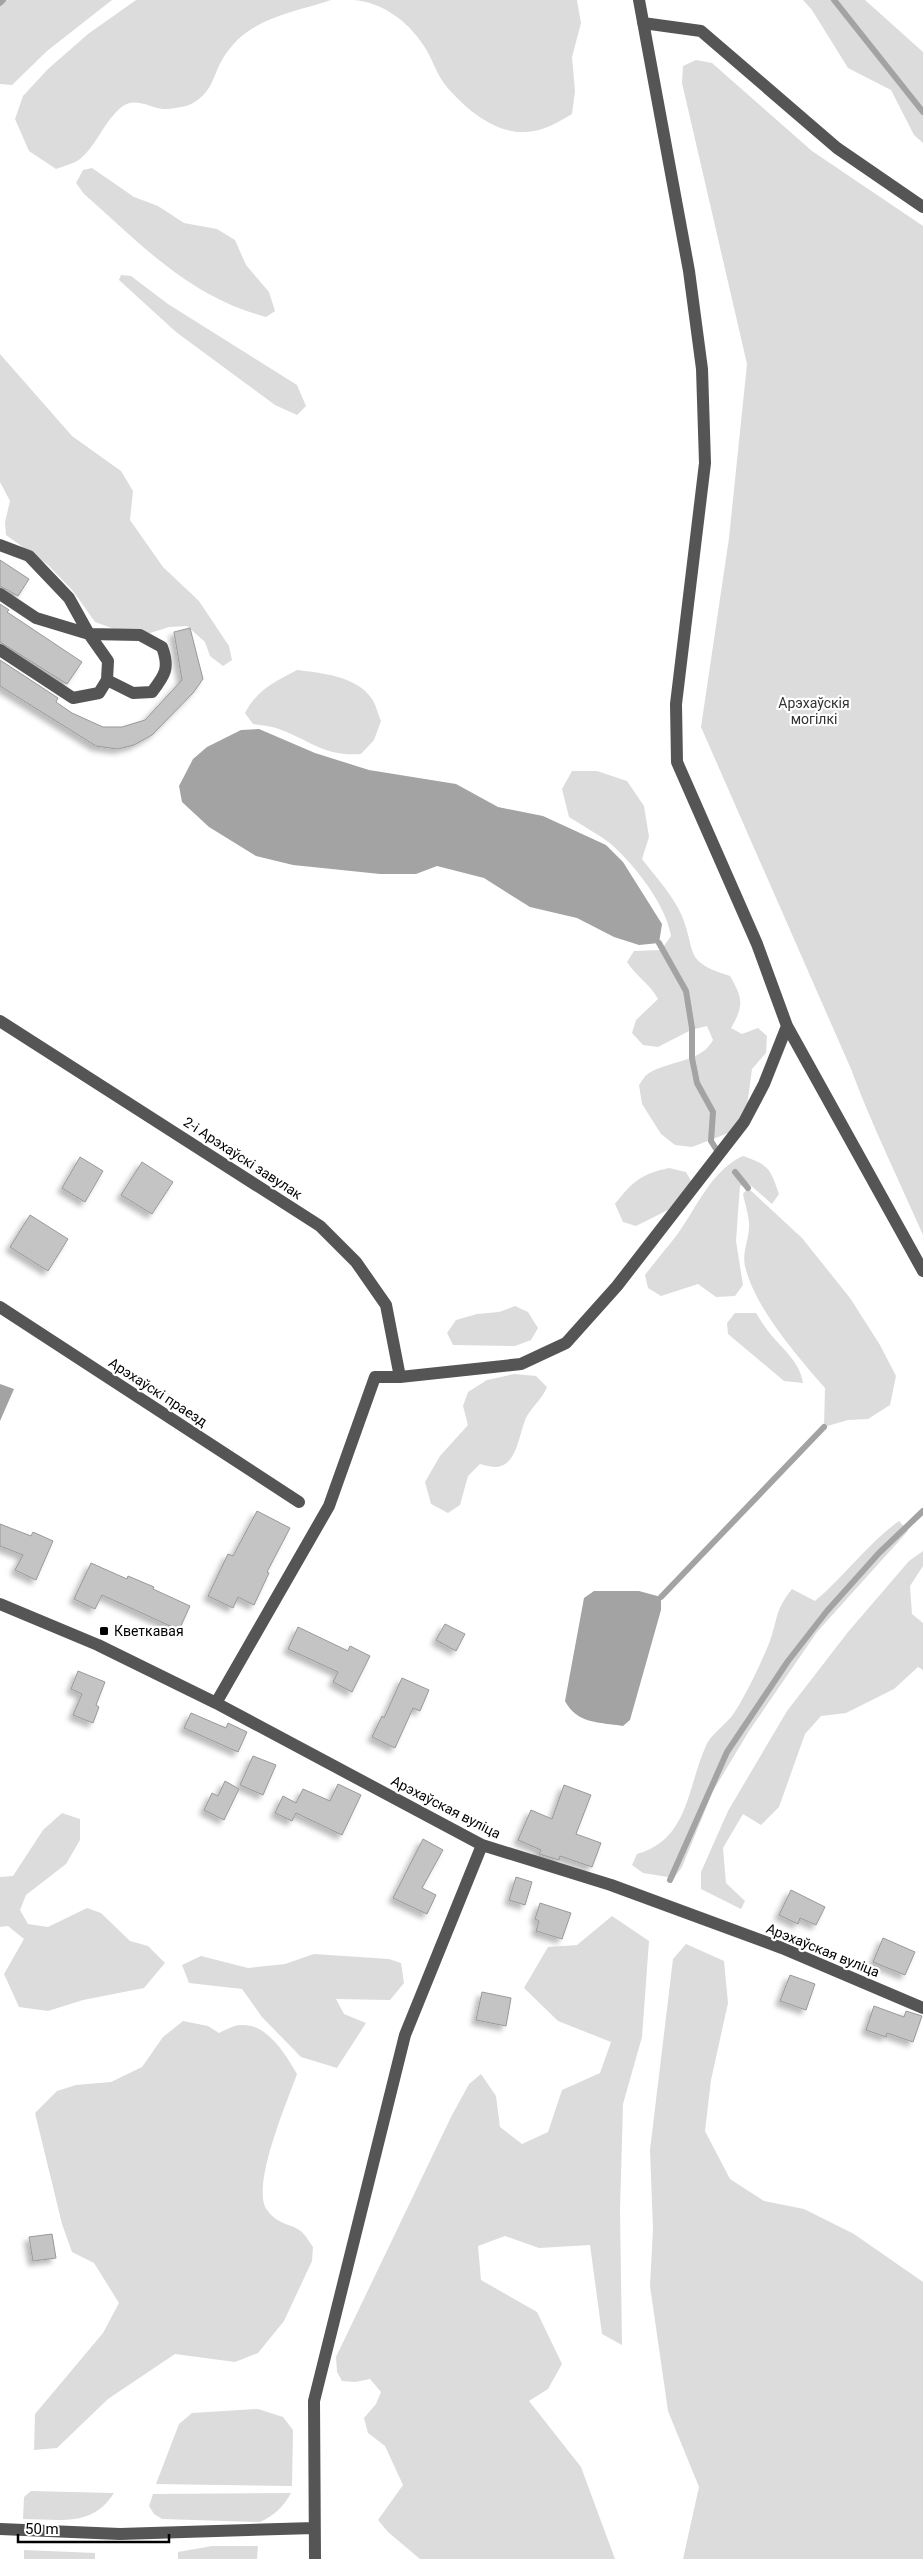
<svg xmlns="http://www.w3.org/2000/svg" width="923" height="2559" viewBox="0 0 923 2559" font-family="Roboto,sans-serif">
  <defs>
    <filter id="shadow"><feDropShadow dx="-4.5" dy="4.5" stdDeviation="2.5" flood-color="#0004"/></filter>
  </defs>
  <rect width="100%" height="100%" fill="#fff"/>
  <path fill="#dcdcdc" d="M 0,0 L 112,0 L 47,51 L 12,85 L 0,84 Z
    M 136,0 L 331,0 C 289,14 246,18 222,60 C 212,78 213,91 193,103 C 187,107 170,109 163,109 C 151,108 136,97 123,106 C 105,119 98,144 80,159 C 74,164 63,166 56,169 L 29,151 L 15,119 L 23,96 L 48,69 L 88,34 Z
    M 353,0 L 577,0 L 581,23 L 572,57 L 575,91 L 572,114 C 563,119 554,125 545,128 C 506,143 470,114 446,86 C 437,75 432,58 424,46 C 408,21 382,2 353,0 Z
    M 803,0 L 865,0 L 923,52 L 923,143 L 914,135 L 891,90 L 848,68 L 812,10 Z
    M 696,60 L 712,63 L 812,151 L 923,226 L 923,1235 C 899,1180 872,1126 851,1069 L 701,727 L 729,538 L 747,364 L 682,83 L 683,66 Z
    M 92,168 L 134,197 L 158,206 L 184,223 L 217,229 L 235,240 L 246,265 L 269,292 L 275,311 L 266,317 C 188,296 142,245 84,194 L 76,183 L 83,170 Z
    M 121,275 L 131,276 L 168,304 L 297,385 L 306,406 L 297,415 L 275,405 L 176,332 L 119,280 Z
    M 0,354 L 72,436 L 121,471 L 133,491 L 130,520 L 163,567 L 199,601 L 229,646 L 232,660 L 223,666 L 210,656 L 205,642 L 187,626 L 169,627 L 147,634 L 117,630 L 95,622 L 73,591 L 48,565 L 6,535 L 5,522 L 10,501 L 0,482 Z
    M 297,670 C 321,673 357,676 372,699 C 376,705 378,714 381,721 L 374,740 L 361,754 C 323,757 309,739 276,728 C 269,726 261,725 253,724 L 245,713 C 257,690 274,682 297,670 Z
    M 572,771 L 597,771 L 627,781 L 644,806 L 649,837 L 642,859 C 655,876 673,895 682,916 C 697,954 683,961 730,976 C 743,998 744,1006 731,1028 L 742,1034 L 758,1028 L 767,1036 L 766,1053 L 752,1069 L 747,1106 L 731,1132 L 692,1147 L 675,1145 L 661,1134 L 642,1104 L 639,1085 C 642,1081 645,1075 649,1073 C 668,1061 702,1062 713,1040 L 707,1026 L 691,1030 L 658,1047 L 643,1045 L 632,1033 L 636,1020 L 658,999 C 650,984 636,976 627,962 L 634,951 L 661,950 L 671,936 C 666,905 635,865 611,844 C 598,834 583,826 569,817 L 562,789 Z
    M 743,1156 C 769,1165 770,1168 779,1194 L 772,1204 L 748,1183 L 740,1186 L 736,1241 L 743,1285 L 735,1296 L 716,1297 L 698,1284 L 661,1296 L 648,1288 L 645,1275 C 656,1260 668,1247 679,1232 C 698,1205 712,1170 743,1156 Z
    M 669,1168 L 686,1172 L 691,1181 L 668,1210 L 636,1226 L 623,1222 L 615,1204 C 632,1182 641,1174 669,1168 Z
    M 748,1188 L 802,1238 L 850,1298 L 880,1345 L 896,1376 L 890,1405 L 868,1419 L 848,1420 L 824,1427 L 825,1388 C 798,1357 757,1310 746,1270 C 741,1255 748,1243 749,1228 C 750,1218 745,1205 743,1194 Z
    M 515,1306 L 528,1312 L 538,1328 L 531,1340 L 515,1346 L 453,1345 L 447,1333 L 456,1320 L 477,1314 L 499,1312 Z
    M 735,1313 L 756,1313 C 761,1321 766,1329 772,1336 C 785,1351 800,1363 803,1383 L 784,1381 L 728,1334 L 727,1323 Z
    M 514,1374 L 536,1376 L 547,1387 C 542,1399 533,1406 527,1416 C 519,1431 518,1466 496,1467 C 491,1467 485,1465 480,1464 L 468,1476 L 460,1505 L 448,1513 L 431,1504 L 425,1482 L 440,1456 L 468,1425 L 463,1406 L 468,1392 L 487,1380 Z
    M 899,1521 L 908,1531 L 817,1632 L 749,1731 L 713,1791 L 682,1867 L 674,1878 L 643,1873 L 632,1865 L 637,1854 C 688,1840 687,1789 705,1748 C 710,1734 726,1725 734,1713 C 745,1697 763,1659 770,1641 C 778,1618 775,1610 792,1589 L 815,1601 C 845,1576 867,1544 899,1521 Z
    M 923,1551 L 923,1566 L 910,1586 L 912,1614 L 923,1623 L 923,1670 L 918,1667 L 894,1689 L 846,1713 L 821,1716 L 805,1734 L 779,1807 L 761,1825 L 743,1814 L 723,1848 L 726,1883 L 745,1901 L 741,1909 L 701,1889 L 701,1872 L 728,1811 L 787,1711 L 848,1632 L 909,1561 Z
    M 62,1813 L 80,1819 L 80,1840 L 66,1864 L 26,1895 L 20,1910 L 28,1924 L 48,1927 L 87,1908 L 101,1913 L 130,1941 L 148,1946 L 165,1963 L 144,1988 L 83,2000 L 48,2011 L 19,2007 L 4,1974 L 24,1939 L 8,1926 L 0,1927 L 0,1877 L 13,1876 L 43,1830 Z
    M 612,1916 L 649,1941 L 642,2037 L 623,2104 L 620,2210 L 622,2345 L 602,2334 L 590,2245 L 539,2248 L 505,2236 L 478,2246 L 481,2280 L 537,2312 L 562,2364 L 548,2389 L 529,2401 L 581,2467 L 615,2559 L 420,2559 L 388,2532 L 378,2520 L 403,2485 L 385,2446 L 368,2433 L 364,2418 L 376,2404 L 381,2392 L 370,2379 L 355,2382 L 342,2381 L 337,2372 L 336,2357 L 451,2117 L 469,2084 L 481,2074 L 496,2096 L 500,2127 L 522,2144 L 548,2132 L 562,2090 L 600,2073 L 611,2042 L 558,2021 L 524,1988 L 548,1947 L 577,1945 Z
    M 686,1944 L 724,1961 L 728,2003 L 711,2080 L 705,2131 L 730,2179 L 764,2201 L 804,2209 L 854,2234 L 923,2282 L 923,2559 L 683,2559 L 699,2487 L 668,2411 L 650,2286 L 653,2229 L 650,2150 L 673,1959 Z
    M 314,1954 L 389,1959 L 401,1963 L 404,1983 L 390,2000 L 336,1999 L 344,2014 L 366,2023 L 337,2068 L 301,2057 L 262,2017 L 242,1989 L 189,1983 L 182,1965 L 201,1956 L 248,1968 L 285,1964 Z
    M 183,2021 L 208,2026 L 219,2033 C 225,2030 234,2025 241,2025 C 267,2023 286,2055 297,2074 C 288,2100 250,2187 267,2210 C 280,2227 290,2222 302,2232 C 306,2236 310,2243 313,2247 L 312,2261 L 284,2321 L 258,2353 L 235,2362 L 175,2354 L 108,2399 L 57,2448 L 34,2450 L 35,2414 L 103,2333 L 119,2303 L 94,2263 L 72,2252 L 62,2224 L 35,2113 L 57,2091 L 76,2085 L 111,2082 L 142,2067 L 163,2037 Z
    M 258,2409 L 283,2417 L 293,2430 L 292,2486 L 156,2484 L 179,2424 L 192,2413 Z
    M 31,2491 L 114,2493 C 92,2528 59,2519 23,2519 L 24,2497 Z
    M 291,2493 C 284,2506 274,2516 260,2522 L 162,2519 L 154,2514 L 149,2506 L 153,2494 Z
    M 212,2546 L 258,2546 L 257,2559 L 178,2559 L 178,2552 Z
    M 24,2550 L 95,2553 L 95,2559 L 24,2559 Z"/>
  <path fill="#a3a3a3" d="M 259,729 L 315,753 L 369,770 L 456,784 L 498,807 L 543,816 L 606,845 L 623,862 L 662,924 L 659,943 L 639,945 L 614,937 L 577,918 L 530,907 L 484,878 L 437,866 L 416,874 L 380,874 L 293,865 L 256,856 L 209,827 L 182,802 L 179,786 L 193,759 L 207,747 L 241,730 Z
    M 0,1384 L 14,1389 L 0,1421 Z
    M 594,1591 L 639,1591 L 661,1597 L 661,1610 L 630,1720 L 623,1726 C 599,1722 577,1724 565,1701 L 584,1598 Z"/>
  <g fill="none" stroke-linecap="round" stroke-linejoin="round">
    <path stroke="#a3a3a3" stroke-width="6" d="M 834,0 L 923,112
      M 0,3 L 3,0
      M 659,943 L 686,991 L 692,1028 L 692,1058 L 697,1083 L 713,1112 L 711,1141 L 718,1152
      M 735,1172 L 748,1188
      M 661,1597 L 824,1427
      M 670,1880 L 727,1752 L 788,1661 L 827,1611 L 879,1553 L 923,1511"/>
  </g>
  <path fill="#c4c4c4" stroke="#999" filter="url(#shadow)" d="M 0,560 L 29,579 L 18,596 L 0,586 Z
    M 0,604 L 9,610 L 7,612 L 82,662 L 67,684 L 0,642 Z
    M 190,628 L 203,679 L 193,693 L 152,735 L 134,745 L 118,749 L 96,746 L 0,686 L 0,660 L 58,698 L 56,702 L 72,713 L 103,727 L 122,727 L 145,720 L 182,680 L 174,632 Z
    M 80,1157 L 103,1171 L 85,1202 L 62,1188 Z
    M 142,1162 L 173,1182 L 152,1214 L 121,1195 Z
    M 30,1215 L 68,1239 L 48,1271 L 10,1247 Z
    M 257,1511 L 290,1528 L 267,1572 L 269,1573 L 254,1605 L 238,1597 L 233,1608 L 208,1596 L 228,1554 L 233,1556 Z
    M 0,1524 L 31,1536 L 33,1532 L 53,1541 L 36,1580 L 15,1570 L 23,1555 L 0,1546 Z
    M 91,1563 L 127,1579 L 128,1576 L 154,1587 L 153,1589 L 190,1606 L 179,1630 L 102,1595 L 95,1609 L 74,1599 Z
    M 445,1624 L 465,1634 L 456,1651 L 436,1640 Z
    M 298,1627 L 348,1651 L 350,1646 L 370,1656 L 352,1692 L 333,1682 L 338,1672 L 288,1649 Z
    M 78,1671 L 105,1682 L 96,1705 L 99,1707 L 93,1723 L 73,1715 L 82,1694 L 71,1689 Z
    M 402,1678 L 429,1690 L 420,1711 L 413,1708 L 395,1748 L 372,1737 L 382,1716 L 384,1718 Z
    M 191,1713 L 226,1728 L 228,1723 L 247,1732 L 238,1752 L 184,1728 Z
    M 253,1756 L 276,1765 L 263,1795 L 240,1785 Z
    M 225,1781 L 239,1789 L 224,1820 L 204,1810 L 212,1793 L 218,1796 Z
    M 338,1784 L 361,1795 L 342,1835 L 296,1813 L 292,1821 L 275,1813 L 283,1796 L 296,1803 L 303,1789 L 330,1801 Z
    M 564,1785 L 591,1795 L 576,1834 L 601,1843 L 592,1867 L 560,1856 L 559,1860 L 539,1854 L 541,1850 L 518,1840 L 531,1810 L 552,1819 Z
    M 423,1839 L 443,1850 L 422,1888 L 436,1895 L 427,1914 L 393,1898 Z
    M 516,1877 L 532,1882 L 525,1905 L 509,1900 Z
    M 791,1890 L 825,1907 L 816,1925 L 800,1918 L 798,1924 L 779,1915 Z
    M 540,1903 L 571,1913 L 562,1939 L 536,1931 L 539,1921 L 535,1919 Z
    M 883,1938 L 915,1952 L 905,1975 L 873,1962 Z
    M 790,1975 L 815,1984 L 806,2010 L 780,2001 Z
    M 482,1992 L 511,1998 L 506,2026 L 476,2020 Z
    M 874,2006 L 904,2017 L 906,2011 L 922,2016 L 913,2042 L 887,2033 L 886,2037 L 866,2030 Z
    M 52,2234 L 56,2258 L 33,2261 L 29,2237 Z"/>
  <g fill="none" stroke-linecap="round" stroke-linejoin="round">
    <path stroke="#555" stroke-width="12" d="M 643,23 L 701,31 L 837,148 L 923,207
      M 0,545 L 29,556 L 69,598 L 89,634 L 140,635 L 162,647 C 170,668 165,675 152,692 L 133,693 L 107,680
      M 0,594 L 36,618 L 89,634 L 108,661 L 107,680 L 99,693 L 73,698 L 0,650
      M 0,1021 L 320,1226 L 356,1262 L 386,1305 L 400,1377
      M 787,1026 L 923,1271
      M 0,1307 L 299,1502
      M 0,1604 L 98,1645 L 216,1703 L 482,1845 L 611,1885 L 782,1948 L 923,2008
      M 216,1703 L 329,1506 L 375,1377 L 400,1377 L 521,1364 L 566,1343 L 617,1286 L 744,1122 L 764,1084 L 787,1026 L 757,944 L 677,762 L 676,704 L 705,463 L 702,369 L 689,271 L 639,0
      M 0,2529 L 120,2534 L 314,2528
      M 315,2559 L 314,2401 L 405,2035 L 482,1845"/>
  </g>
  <rect fill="#000" stroke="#fff" stroke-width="2" x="99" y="1626" width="10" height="10" rx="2.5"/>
  <g text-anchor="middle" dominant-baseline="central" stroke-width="4.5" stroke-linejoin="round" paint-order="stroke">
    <g font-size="14" fill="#333" stroke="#fff">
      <text x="814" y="703">Арэхаўскія<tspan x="814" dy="16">могілкі</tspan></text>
    </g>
    <g font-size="14" fill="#000" stroke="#fff">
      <text transform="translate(243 1158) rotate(33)">2-і Арэхаўскі завулак</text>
      <text transform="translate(158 1392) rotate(33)">Арэхаўскі праезд</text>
      <text transform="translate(446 1807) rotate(27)">Арэхаўская вуліца</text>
      <text transform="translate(823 1950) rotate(22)">Арэхаўская вуліца</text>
    </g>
    <g font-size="14" fill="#000" stroke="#fff" text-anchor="start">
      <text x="114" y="1631">Кветкавая</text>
    </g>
  </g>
  <path d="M18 2534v8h151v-8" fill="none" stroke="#000000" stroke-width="2.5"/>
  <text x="25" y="2534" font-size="15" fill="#000000" stroke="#ffffff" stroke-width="4" paint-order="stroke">50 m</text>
</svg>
